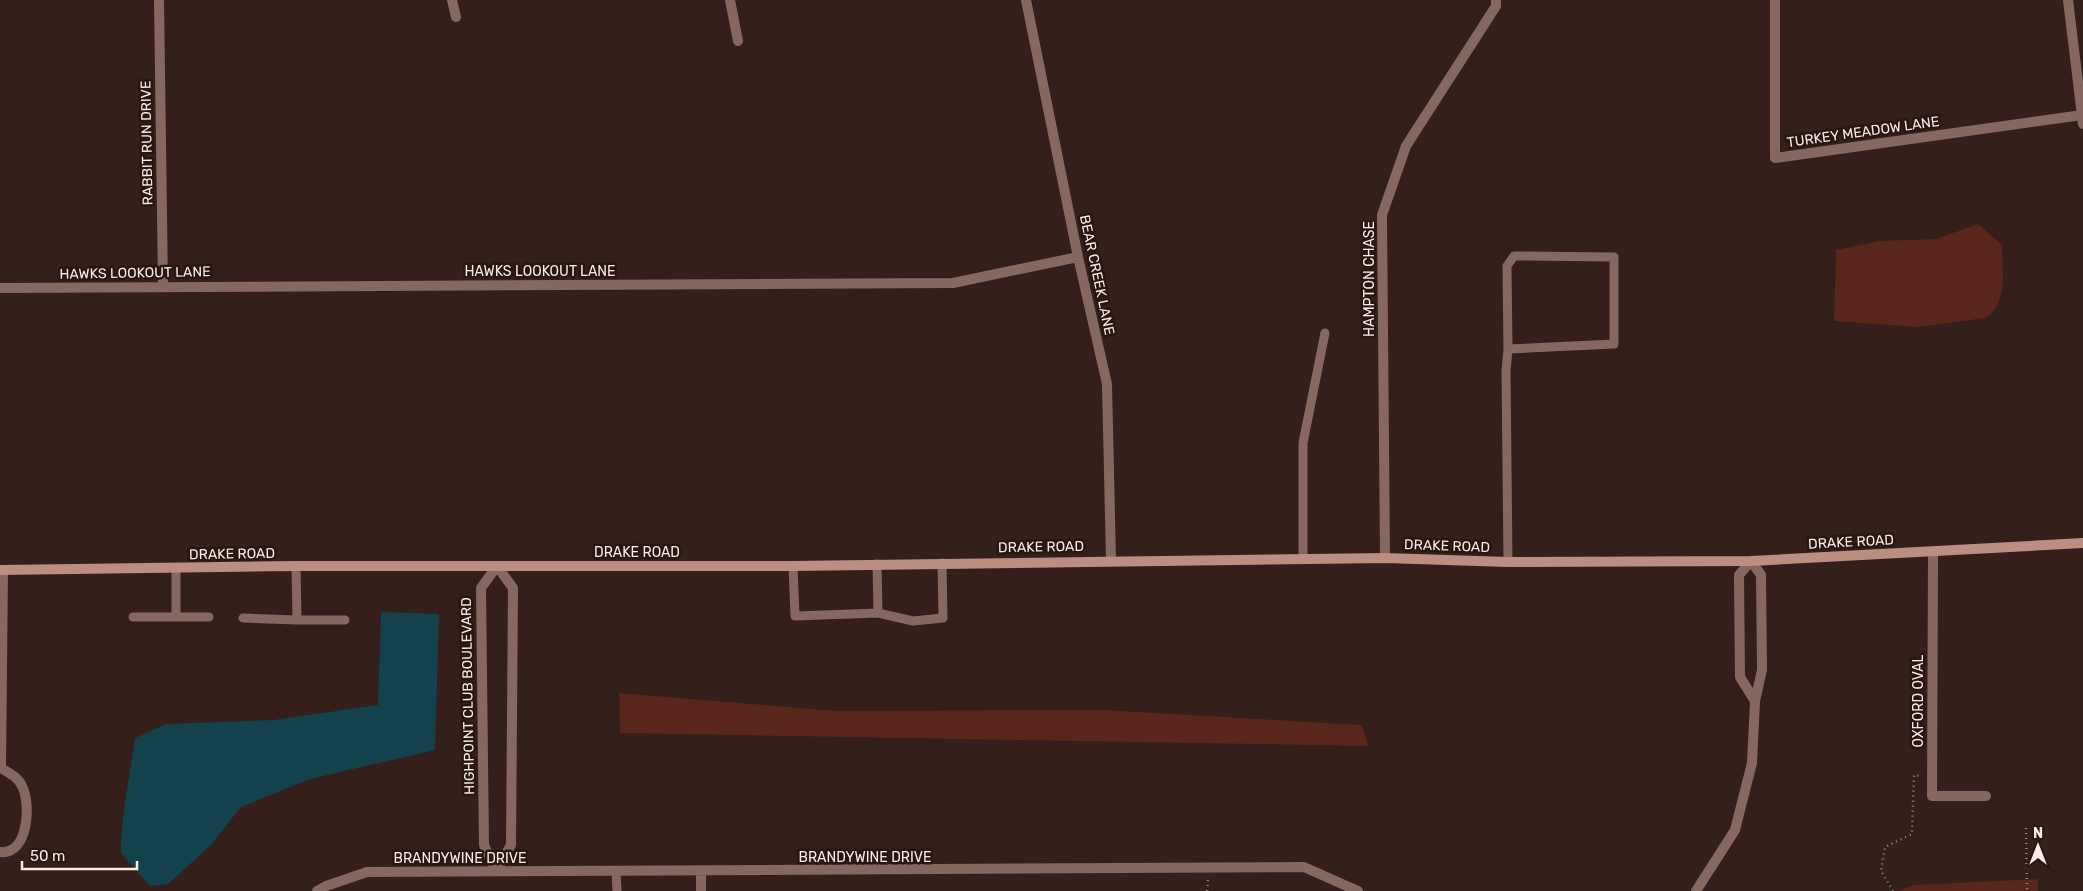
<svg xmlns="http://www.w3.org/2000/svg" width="2083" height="891" viewBox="0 0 2083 891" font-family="Rubik,sans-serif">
  <rect width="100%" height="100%" fill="#341f1a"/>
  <path fill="#58261a" d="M 1978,224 L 2002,245 C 2002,269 2009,304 1985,318 L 1917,327 L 1834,321 L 1836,250 L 1879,241 L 1936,239 Z
    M 619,693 L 836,711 L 1103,710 L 1362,725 L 1368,746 L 620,733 Z
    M 2038,879 L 2038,891 L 1899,891 L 1913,885 Z"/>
  <path fill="#13424c" d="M 381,612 L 439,614 L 435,750 L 310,779 L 241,807 L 210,846 L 168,884 L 150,886 L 121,853 C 121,814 130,776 135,738 L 166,724 L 274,720 L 378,705 Z"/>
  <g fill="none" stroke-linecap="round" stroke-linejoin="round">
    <path stroke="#9a8884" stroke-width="2.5" stroke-dasharray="1 4" stroke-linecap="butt" d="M 2026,828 L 2027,891
      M 1207,891 L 1208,880
      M 1893,891 L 1881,871 L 1885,847 L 1912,834 L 1914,775 L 1921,776"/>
    <path stroke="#856860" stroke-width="9" d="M 1303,559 L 1303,443 L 1325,333
      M 1508,562 L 1506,371 L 1508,349 L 1507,266 L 1514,256 L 1614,257 L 1614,344 L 1508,349
      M 793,566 L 795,616 L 878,613 L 877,564
      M 878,613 L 913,621 L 943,618 L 942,563
      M 133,617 L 176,617 L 176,569
      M 176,617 L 209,617
      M 243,618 L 297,620 L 296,566
      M 297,620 L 345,620
      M 616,871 L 617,891"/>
    <path stroke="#856860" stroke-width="10" d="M 159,0 L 163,286
      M 452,0 L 456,17
      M 730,0 L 738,41
      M 1026,0 L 1078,257 L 1107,384 L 1111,560
      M 1775,0 L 1775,158 L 2082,115
      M 2068,0 L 2083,124
      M 0,288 L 953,283 L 1078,257
      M 1933,552 L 1932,796 L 1986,796
      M 1385,558 L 1382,215 L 1406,146 L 1496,6 L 1496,0
      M 497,566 L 513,588 L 511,845 L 496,871 L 484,845 L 481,588 Z
      M 1,768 L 3,570
      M 0,852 C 29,855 31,803 22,786 C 18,777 9,773 1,768
      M 701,871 L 701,891
      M 317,891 L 326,886 L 367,872 L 1304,867 L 1358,891
      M 1696,891 L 1735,830 L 1752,763 L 1755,701 L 1762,670 L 1761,575 L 1751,561 L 1739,575 L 1740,677 L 1755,701"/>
    <path stroke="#bb8e81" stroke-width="10" d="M 0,570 L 296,566 L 793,566 L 1385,558 L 1508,562 L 1751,561 L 2083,543"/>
  </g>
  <g text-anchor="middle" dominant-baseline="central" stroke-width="5" stroke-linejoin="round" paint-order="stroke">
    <g font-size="14" fill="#f9ebe7" stroke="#291611">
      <text transform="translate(1863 132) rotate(-8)">TURKEY MEADOW LANE</text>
      <text transform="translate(147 143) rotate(-91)">RABBIT RUN DRIVE</text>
      <text x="540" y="271">HAWKS LOOKOUT LANE</text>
      <text transform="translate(135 273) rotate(-1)">HAWKS LOOKOUT LANE</text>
      <text transform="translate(1097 275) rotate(78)">BEAR CREEK LANE</text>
      <text transform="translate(1369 279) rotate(-90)">HAMPTON CHASE</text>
      <text transform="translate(1851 542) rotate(-3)">DRAKE ROAD</text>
      <text transform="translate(1447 546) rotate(2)">DRAKE ROAD</text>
      <text transform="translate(1041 547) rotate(-1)">DRAKE ROAD</text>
      <text x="637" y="552">DRAKE ROAD</text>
      <text transform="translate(232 554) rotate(-1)">DRAKE ROAD</text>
      <text transform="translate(468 696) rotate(-91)">HIGHPOINT CLUB BOULEVARD</text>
      <text transform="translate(1918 701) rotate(-90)">OXFORD OVAL</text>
      <text x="865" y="857">BRANDYWINE DRIVE</text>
      <text x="460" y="858">BRANDYWINE DRIVE</text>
    </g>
  </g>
  <g transform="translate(2038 846)" stroke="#291611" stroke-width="4" paint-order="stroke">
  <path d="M0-4L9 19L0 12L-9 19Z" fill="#f9ebe7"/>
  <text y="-8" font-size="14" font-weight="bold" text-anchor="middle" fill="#f9ebe7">N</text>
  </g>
  <path d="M22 861v8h115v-8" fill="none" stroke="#f9ebe7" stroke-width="2.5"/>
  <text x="30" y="861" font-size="15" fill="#f9ebe7" stroke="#291611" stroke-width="4" paint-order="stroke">50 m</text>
</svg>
